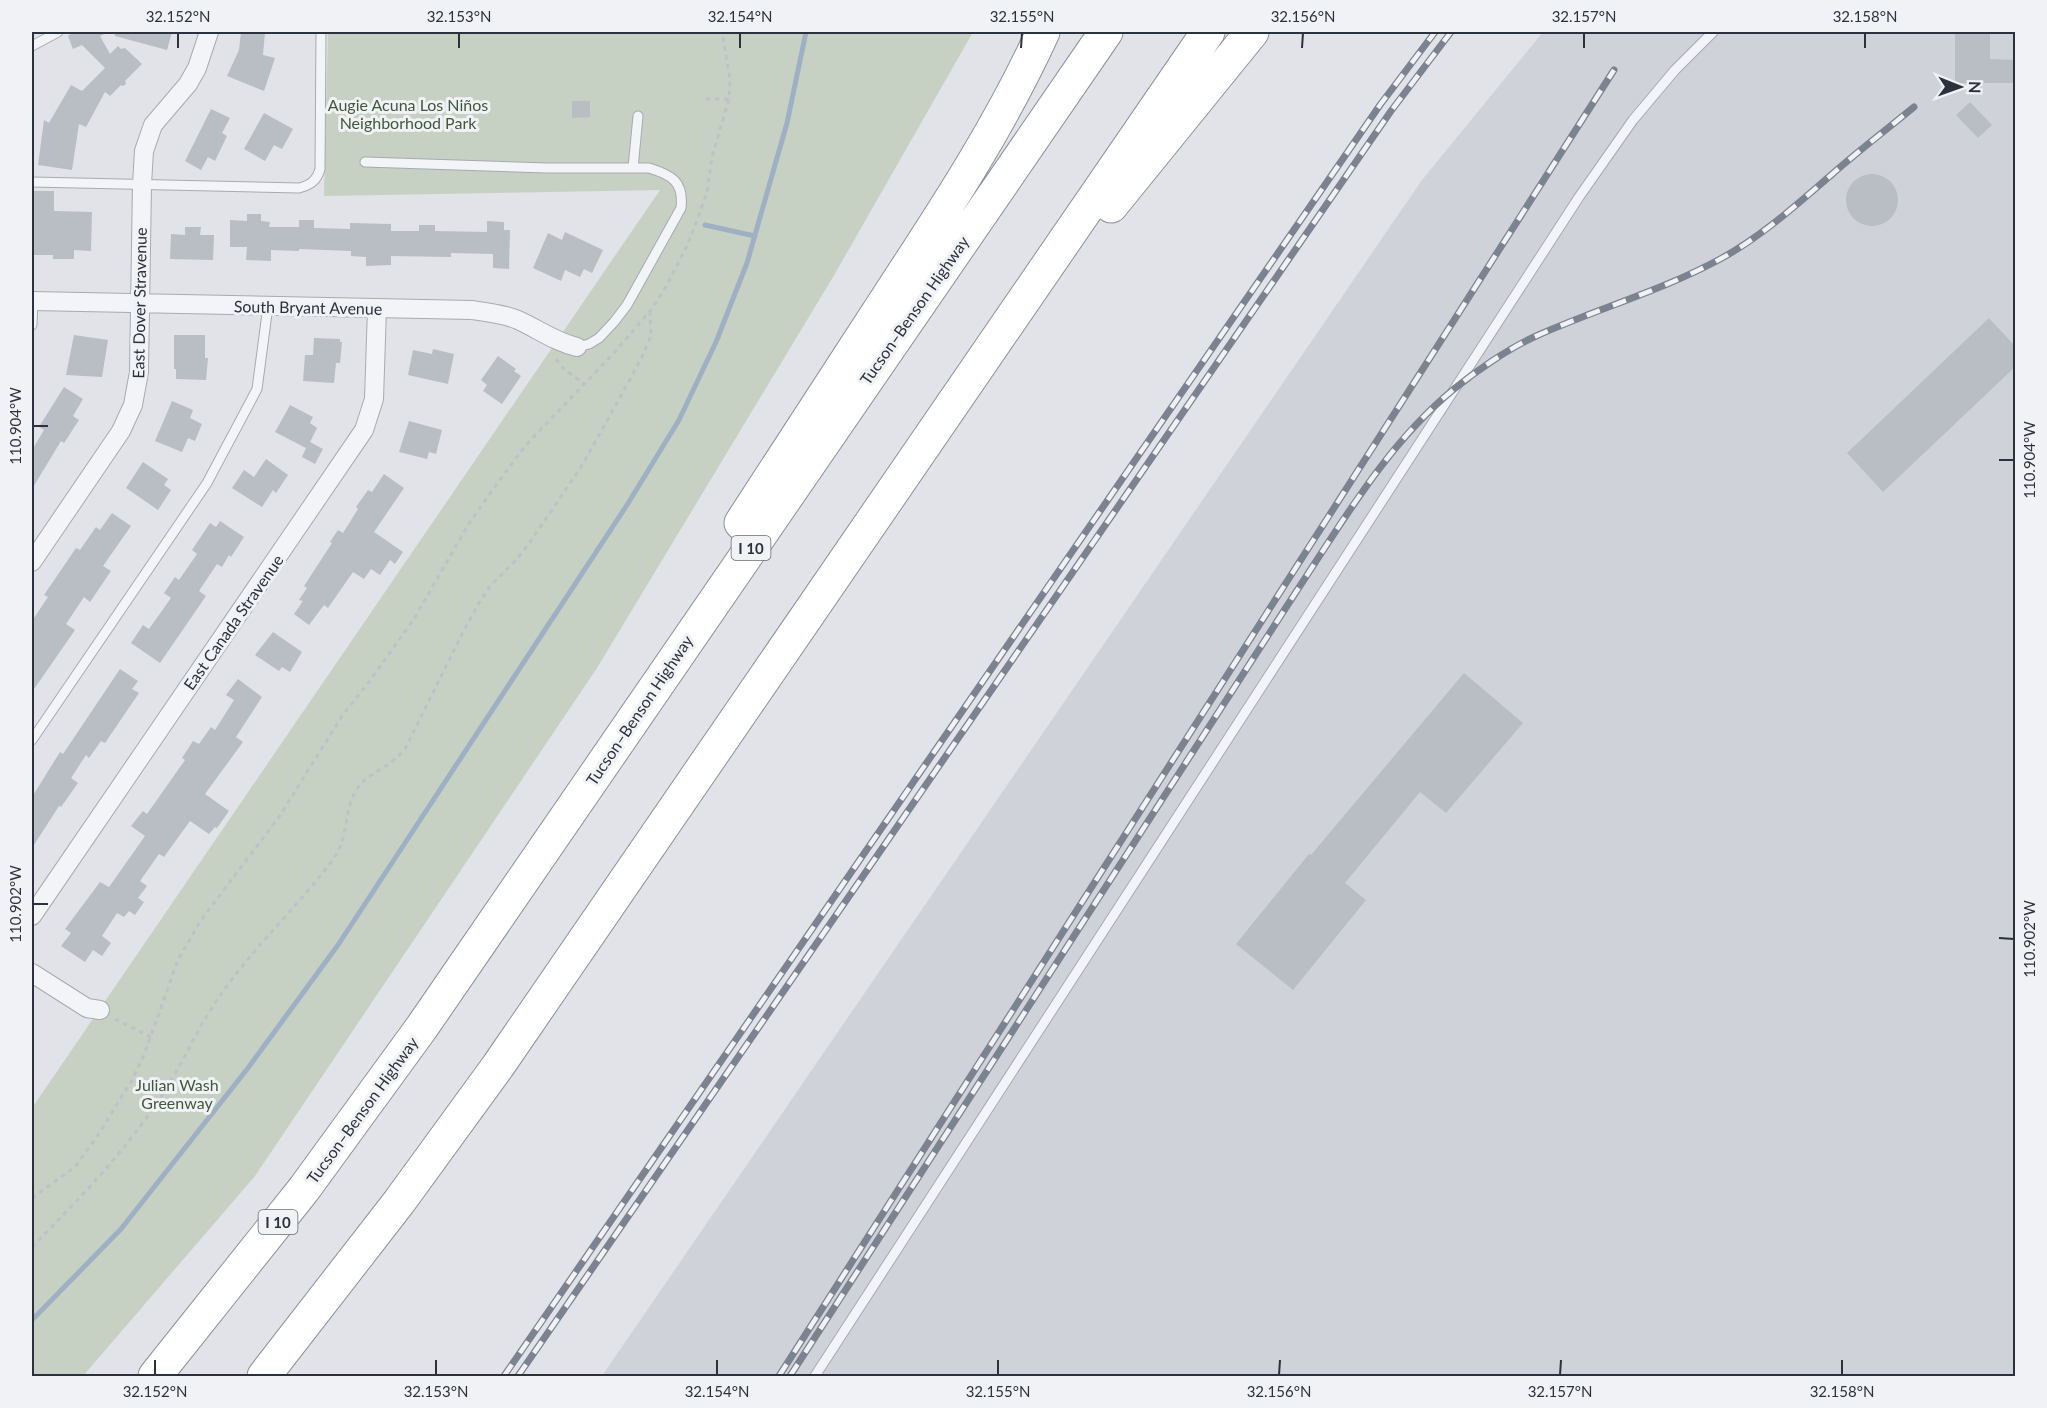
<svg xmlns="http://www.w3.org/2000/svg" width="2047" height="1408" viewBox="0 0 2047 1408" font-family="Lato,sans-serif">
  <rect width="100%" height="100%" fill="#e1e3e8"/>
  <path fill="#cfd2d9" d="M 1543,32 L 2015,32 L 2015,1376 L 602,1376 L 1422,180 Z"/>
  <path fill="#c6d1c3" d="M 328,32 L 973,32 L 833,277 L 597,668 L 255,1176 L 83,1376 L 32,1376 L 32,1108 L 660,190 L 324,196 Z"/>
  <g fill="none" stroke-linecap="round" stroke-linejoin="round">
    <path stroke="#a0b0c4" stroke-width="5" d="M 705,225 L 755,236
      M 32,1320 L 121,1229 L 248,1068 L 338,945 L 627,505 L 679,420 L 716,342 L 747,263 L 787,123 L 806,32"/>
  </g>
  <path fill="#b9bdc4" d="M 69,32 L 109,32 L 100,36 L 110,54 L 118,46 L 121,49 L 125,48 L 142,64 L 125,81 L 126,84 L 123,86 L 121,85 L 110,96 L 105,92 L 86,127 L 79,124 L 72,170 L 38,165 L 44,120 L 49,123 L 71,85 L 82,91 L 105,68 L 82,45 L 73,49 L 68,36 L 71,34 Z
    M 115,32 L 172,32 L 167,50 L 115,36 Z
    M 241,32 L 265,32 L 263,55 L 275,58 L 264,91 L 227,76 L 239,50 Z
    M 1955,32 L 1990,32 L 1990,59 L 2016,60 L 2016,83 L 1955,83 Z
    M 572,101 L 590,101 L 590,117 L 572,118 Z
    M 1970,102 L 1992,125 L 1978,138 L 1956,115 Z
    M 211,109 L 230,118 L 222,133 L 227,136 L 215,161 L 208,157 L 201,170 L 185,161 Z
    M 264,113 L 293,129 L 282,149 L 274,145 L 265,161 L 244,149 Z
    M1846 200a26 26 0 1 1 52 0a26 26 0 1 1-52 0Z
    M 33,191 L 54,191 L 54,211 L 92,212 L 91,251 L 74,250 L 74,259 L 53,259 L 53,255 L 32,255 Z
    M 247,214 L 261,214 L 261,221 L 270,222 L 269,227 L 299,227 L 299,220 L 314,220 L 314,228 L 350,229 L 350,223 L 391,224 L 391,231 L 419,231 L 419,225 L 435,225 L 435,231 L 487,232 L 487,221 L 504,222 L 504,230 L 510,230 L 509,269 L 493,268 L 493,254 L 451,253 L 451,257 L 391,256 L 391,265 L 366,266 L 366,257 L 351,256 L 351,251 L 299,249 L 299,251 L 271,250 L 271,261 L 246,260 L 247,247 L 230,247 L 230,220 L 247,221 Z
    M 185,227 L 201,227 L 200,235 L 214,235 L 213,260 L 170,259 L 171,234 L 185,235 Z
    M 565,232 L 603,250 L 592,273 L 584,269 L 580,277 L 565,270 L 561,281 L 533,268 L 548,233 L 562,240 Z
    M 1989,318 L 2016,347 L 2016,366 L 1883,492 L 1847,453 Z
    M 74,335 L 108,340 L 102,377 L 66,375 Z
    M 174,335 L 205,335 L 205,358 L 208,358 L 206,380 L 176,379 L 176,369 L 174,369 Z
    M 314,338 L 340,339 L 340,342 L 342,342 L 340,363 L 336,363 L 334,383 L 303,381 L 305,355 L 313,355 Z
    M 433,349 L 454,354 L 448,384 L 408,375 L 413,350 L 432,354 Z
    M 498,356 L 516,369 L 514,371 L 521,376 L 502,404 L 483,391 L 487,385 L 481,380 Z
    M 64,387 L 83,399 L 73,416 L 79,420 L 64,443 L 61,441 L 32,489 L 32,450 L 44,430 L 39,427 Z
    M 172,401 L 193,410 L 190,418 L 202,424 L 195,441 L 188,438 L 182,452 L 155,441 Z
    M 290,405 L 313,417 L 310,423 L 317,428 L 310,442 L 323,449 L 315,464 L 302,457 L 306,448 L 275,432 Z
    M 409,421 L 442,430 L 436,454 L 429,452 L 427,459 L 399,452 Z
    M 266,459 L 288,475 L 276,493 L 273,490 L 262,507 L 232,488 L 244,470 L 254,477 Z
    M 143,462 L 168,479 L 164,485 L 171,490 L 158,510 L 126,488 Z
    M 384,474 L 404,488 L 374,532 L 403,552 L 395,564 L 390,560 L 380,575 L 371,569 L 364,579 L 353,572 L 328,608 L 324,605 L 309,625 L 294,614 L 303,601 L 299,600 L 307,588 L 304,586 L 332,543 L 330,542 L 338,530 L 343,533 L 358,509 L 356,507 L 368,490 L 372,492 Z
    M 112,513 L 131,526 L 103,566 L 111,571 L 90,602 L 84,597 L 66,624 L 75,630 L 32,692 L 32,621 L 48,597 L 44,595 L 76,548 L 80,550 L 96,527 L 100,530 Z
    M 220,521 L 244,537 L 231,557 L 229,555 L 222,567 L 217,564 L 199,591 L 206,596 L 160,663 L 131,643 L 143,625 L 149,629 L 171,598 L 164,593 L 175,577 L 179,580 L 197,554 L 192,550 L 210,523 L 216,527 Z
    M 273,632 L 302,652 L 290,672 L 282,667 L 279,671 L 255,655 Z
    M 120,669 L 138,681 L 132,689 L 139,693 L 105,743 L 101,741 L 89,758 L 86,755 L 71,778 L 78,783 L 61,807 L 59,806 L 32,848 L 32,797 L 60,752 L 63,754 Z
    M 1464,673 L 1523,723 L 1446,813 L 1420,792 L 1345,883 L 1366,900 L 1293,990 L 1236,944 L 1309,854 L 1311,855 Z
    M 238,679 L 262,697 L 236,737 L 243,742 L 205,794 L 229,811 L 217,828 L 215,827 L 209,834 L 190,821 L 164,857 L 159,854 L 140,881 L 147,886 L 138,898 L 144,902 L 135,915 L 129,911 L 124,917 L 117,913 L 102,936 L 111,943 L 102,956 L 93,950 L 85,962 L 61,946 L 71,933 L 65,929 L 100,882 L 109,887 L 145,836 L 131,826 L 143,811 L 147,814 L 185,760 L 182,758 L 193,741 L 199,744 L 211,727 L 215,730 L 234,700 L 226,695 Z"/>
  <g fill="none" stroke-linecap="round" stroke-linejoin="round">
    <g stroke="#a7aab1" stroke-width="11">
      <path id="service" d="M 32,46 L 58,32
        M 365,162 L 547,168 L 649,168 C 672,175 684,182 681,208 L 627,305 L 614,322 L 599,338 L 589,344 L 577,347
        M 633,168 L 638,116
        M 32,182 L 299,188 C 311,185 317,180 320,169 L 321,32
        M 32,325 L 33,301
        M 32,740 L 207,483 L 257,389 L 268,306
        M 815,1376 L 1579,197 L 1633,120 L 1675,70 L 1713,32"/>
    </g>
    <g stroke="#a7aab1" stroke-width="20">
      <path id="minor" d="M 32,301 L 472,310 C 487,312 504,314 518,320 C 538,329 555,342 577,347
        M 32,562 L 121,431 L 133,405 L 139,372 L 142,184 L 144,151 L 153,125 L 188,84 L 197,68 L 209,32
        M 32,916 L 364,430 L 374,399 L 377,308
        M 32,973 L 87,1008 L 100,1010"/>
    </g>
    <g stroke="#8a919d" stroke-width="35">
      <path id="motorway" d="M 1111,206 L 1252,32
        M 741,523 C 793,443 845,363 897,283 C 950,202 1003,120 1043,32
        M 155,1376 L 304,1189 L 422,1027 L 1106,32
        M 264,1376 L 399,1202 L 498,1066 L 1208,32"/>
    </g>
    <path stroke="#bfc1c7" stroke-width="3" stroke-dasharray="4.5 4.5" stroke-linecap="butt" d="M 706,99 L 729,99
      M 556,359 L 563,368 L 584,384
      M 115,1019 L 151,1037
      M 32,1198 L 75,1167 L 98,1135 L 132,1080 L 144,1055 L 178,960 L 201,920 L 279,817 L 342,716 L 369,682 L 414,619 L 468,525 L 494,488 L 525,446 L 613,354 L 650,311 L 666,287 L 688,244 L 707,193 L 712,157 L 729,99 L 730,79 L 722,32
      M 32,1247 C 80,1198 127,1150 164,1092 C 184,1061 198,1027 219,997 C 253,948 296,908 332,861 C 350,837 343,810 357,789 C 363,779 372,775 381,769 C 390,764 398,757 405,749 L 463,632 L 479,603 L 491,585 L 516,560 L 528,545 L 581,467 L 607,421 L 641,359 L 651,336 L 650,313"/>
    <use href="#service" stroke="#f3f4f7" stroke-width="9"/>
    <use href="#minor" stroke="#f3f4f7" stroke-width="18"/>
    <use href="#motorway" stroke="#fff" stroke-width="33"/>
    <g stroke="#7c8390" stroke-width="7">
      <path id="rail" d="M 504,1376 L 1380,105 L 1435,32
        M 518,1376 L 1391,111 L 1451,32
        M 779,1376 L 1614,70
        M 790,1376 L 1296,592 C 1343,521 1387,444 1454,389 C 1476,371 1508,349 1534,337 C 1596,309 1662,291 1722,258 C 1762,236 1795,206 1830,176 C 1857,152 1886,130 1914,107"/>
    </g>
    <use href="#rail" stroke="#f0f2f5" stroke-width="4.5" stroke-dasharray="14" stroke-linecap="butt"/>
  </g>
  <path fill="none" stroke="#2b313d" stroke-width="2" d="M 178,48 L 178,33M 459,48 L 459,33M 740,48 L 740,33M 1021,48 L 1022,33M 1302,48 L 1303,33M 1584,48 L 1584,33M 1865,48 L 1865,33M 33,426 L 48,426M 1999,460 L 2014,460M 33,904 L 48,904M 1999,938 L 2014,939M 155,1375 L 155,1360M 436,1375 L 436,1360M 717,1375 L 717,1360M 998,1375 L 998,1360M 1279,1375 L 1280,1360M 1560,1375 L 1561,1360M 1842,1375 L 1842,1360"/>
  <g text-anchor="middle" dominant-baseline="central" stroke-width="6" stroke-linejoin="round" paint-order="stroke">
    <g fill="#f0f2f5" stroke="#666b74" stroke-width="1.5">
      <rect x="731.5" y="536" width="39" height="24" rx="4.5"/>
      <rect x="258.5" y="1210" width="39" height="24" rx="4.5"/>
    </g>
    <g font-size="15" font-weight="bold" fill="#2b313d">
      <text x="751" y="548">I 10</text>
      <text x="278" y="1222">I 10</text>
    </g>
    <g font-size="16" fill="#3f583a" stroke="#f0f2f5">
      <text x="408" y="104">Augie Acuna Los Niños<tspan x="408" dy="18">Neighborhood Park</tspan></text>
      <text x="177" y="1084">Julian Wash<tspan x="177" dy="18">Greenway</tspan></text>
    </g>
    <g font-size="16" fill="#2b313d" stroke="#f0f2f5">
      <text transform="translate(139 303) rotate(-89)">East Dover Stravenue</text>
      <text transform="translate(308 307) rotate(1)">South Bryant Avenue</text>
      <text transform="translate(914 310) rotate(-55)">Tucson–Benson Highway</text>
      <text transform="translate(233 622) rotate(-55)">East Canada Stravenue</text>
      <text transform="translate(639 710) rotate(-56)">Tucson–Benson Highway</text>
      <text transform="translate(362 1110) rotate(-54)">Tucson–Benson Highway</text>
    </g>
  </g>
  <rect width="2047" height="1408" fill="none" stroke="#f0f2f5" stroke-width="66"/>
  <g transform="translate(1960 87) rotate(91)" stroke="#f0f2f5" stroke-width="4.5" paint-order="stroke">
  <path d="M0-4.5L10 22L0 15L-10 22Z" fill="#2b313d"/>
  <text y="-9" font-size="16" font-weight="bold" text-anchor="middle" fill="#2b313d">N</text>
  </g>
  <rect x="33" y="33" width="1981" height="1342" fill="none" stroke="#2b313d" stroke-width="2"/>
  <g font-size="15" text-anchor="middle" fill="#2b313d">
    <text x="178" y="22">32.152°N</text>
    <text x="459" y="22">32.153°N</text>
    <text x="740" y="22">32.154°N</text>
    <text x="1022" y="22">32.155°N</text>
    <text x="1303" y="22">32.156°N</text>
    <text x="1584" y="22">32.157°N</text>
    <text x="1865" y="22">32.158°N</text>
    <text transform="translate(16 426) rotate(-90)" y="5">110.904°W</text>
    <text transform="translate(2030 460) rotate(-90)" y="5">110.904°W</text>
    <text transform="translate(16 904) rotate(-90)" y="5">110.902°W</text>
    <text transform="translate(2030 939) rotate(-90)" y="5">110.902°W</text>
    <text x="155" y="1397">32.152°N</text>
    <text x="436" y="1397">32.153°N</text>
    <text x="717" y="1397">32.154°N</text>
    <text x="998" y="1397">32.155°N</text>
    <text x="1279" y="1397">32.156°N</text>
    <text x="1560" y="1397">32.157°N</text>
    <text x="1842" y="1397">32.158°N</text>
  </g>
</svg>
